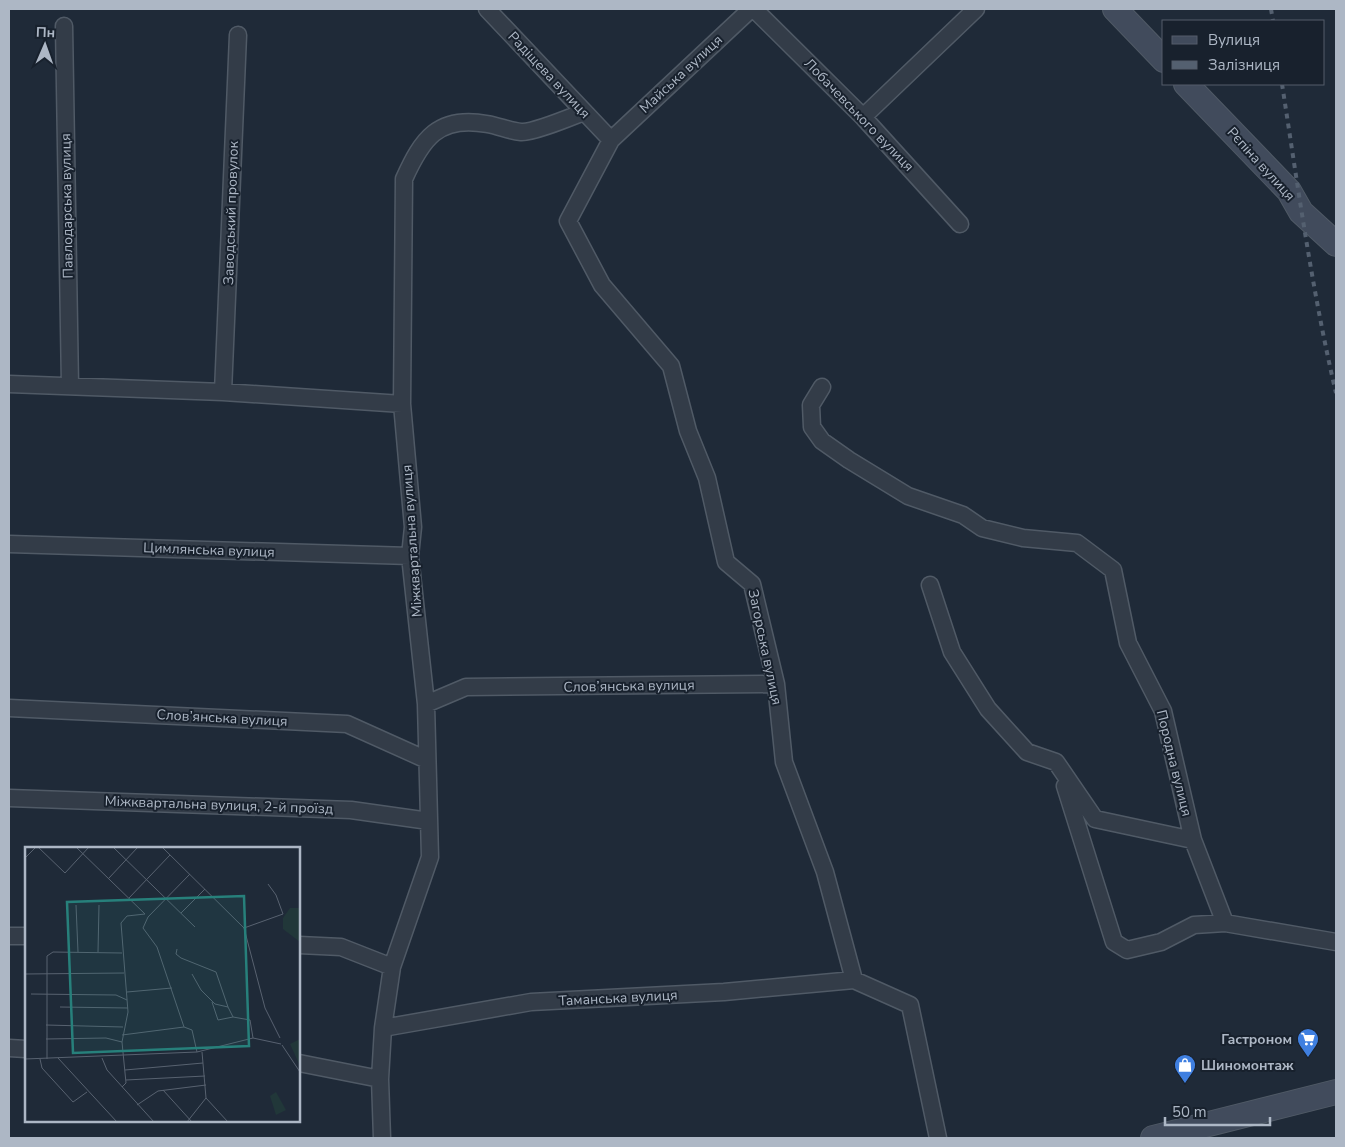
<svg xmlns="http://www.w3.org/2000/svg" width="1345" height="1147" viewBox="0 0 1345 1147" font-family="'Nunito Sans',sans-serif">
  <rect width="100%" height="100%" fill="#1f2a38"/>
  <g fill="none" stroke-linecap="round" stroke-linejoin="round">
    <g stroke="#505a66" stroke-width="19">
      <path id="street" d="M 487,9 L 611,140
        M 751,9 L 611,140 L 568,221 L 602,285 L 671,366 L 688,431 L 707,478 L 726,562 L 752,584 L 776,684 L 784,762 L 825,872 L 854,980 L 910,1005 L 938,1138
        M 754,9 L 863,117 L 960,224
        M 64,26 L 70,386
        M 863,117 L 976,9
        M 9,384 L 223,392 L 402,404
        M 822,387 L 811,405 L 812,427 L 822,441 L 849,460 L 908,496 L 963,515 L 982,528 L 1023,538 L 1077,543 L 1113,570 L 1128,643 L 1163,711 L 1193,840
        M 223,392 L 238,35
        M 9,544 L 410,556
        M 930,585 L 952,652 L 988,709 L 1027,752 L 1056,762 L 1095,819 L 1193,840 L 1225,923 L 1336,942
        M 426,704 L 466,687 L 776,684
        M 9,708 L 347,724 L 427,760
        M 1065,786 L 1114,942 L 1127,950 L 1161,942 L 1194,925 L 1225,923
        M 9,798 L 351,810 L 429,821
        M 9,936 L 26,936
        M 299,945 L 341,947 L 392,967
        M 383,1028 L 531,1002 L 724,992 L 854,980
        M 9,1048 L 26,1049
        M 299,1063 L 380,1079
        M 382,1138 L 380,1079 L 383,1028 L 392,967 L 430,857 L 426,704 L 410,556 L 413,527 L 402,404 L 404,179 C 422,139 438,115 487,124 C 499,126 510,131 521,132 C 533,133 571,117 584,112"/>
    </g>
    <g stroke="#505a66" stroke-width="26">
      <path id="secondary" d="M 1115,9 L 1164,60
        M 1186,84 L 1289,191 L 1301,212 L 1336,244
        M 1153,1138 L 1336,1092"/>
    </g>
    <use href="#street" stroke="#333c48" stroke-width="16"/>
    <use href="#secondary" stroke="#414b5c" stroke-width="24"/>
    <path stroke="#546070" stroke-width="4" stroke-dasharray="5 5" stroke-linecap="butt" d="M 1271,9 L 1273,21
      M 1282,84 C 1298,187 1312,291 1336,393"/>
  </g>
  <defs>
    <g id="supermarket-pin" transform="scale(1.125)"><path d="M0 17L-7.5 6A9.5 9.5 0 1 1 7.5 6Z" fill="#3f7fe0" stroke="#18212d"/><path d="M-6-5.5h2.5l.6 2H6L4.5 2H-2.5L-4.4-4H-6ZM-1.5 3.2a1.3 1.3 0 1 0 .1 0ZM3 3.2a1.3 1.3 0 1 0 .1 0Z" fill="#fff"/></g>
    <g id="shop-pin" transform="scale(1.125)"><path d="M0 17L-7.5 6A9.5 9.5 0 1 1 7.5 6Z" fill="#3f7fe0" stroke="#18212d"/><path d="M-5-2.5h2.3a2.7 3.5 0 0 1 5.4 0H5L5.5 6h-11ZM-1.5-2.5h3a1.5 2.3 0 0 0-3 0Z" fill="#fff"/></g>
  </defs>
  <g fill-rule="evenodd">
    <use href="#supermarket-pin" x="1308" y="1039"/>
    <use href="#shop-pin" x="1185" y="1065"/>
  </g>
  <g text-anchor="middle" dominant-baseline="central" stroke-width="4" stroke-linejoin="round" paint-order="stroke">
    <g font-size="14" fill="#adb7c5" stroke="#18212d">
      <text transform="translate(681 74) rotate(-43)">Майська вулиця</text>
      <text transform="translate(549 75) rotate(47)">Радіщева вулиця</text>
      <text transform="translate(859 115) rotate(46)">Лобачевського вулиця</text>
      <text transform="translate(1261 164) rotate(48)">Рєпіна вулиця</text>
      <text transform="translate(67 206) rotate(-91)">Павлодарська вулиця</text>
      <text transform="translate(231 213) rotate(-88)">Заводський провулок</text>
      <text transform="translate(412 541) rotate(-94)">Міжквартальна вулиця</text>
      <text transform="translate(209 550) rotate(2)">Цимлянська вулиця</text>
      <text transform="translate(765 647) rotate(78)">Загорська вулиця</text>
      <text transform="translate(629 686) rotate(-1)">Слов’янська вулиця</text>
      <text transform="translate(222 718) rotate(3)">Слов’янська вулиця</text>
      <text transform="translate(1174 763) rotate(76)">Породна вулиця</text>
      <text transform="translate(219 805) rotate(2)">Міжквартальна вулиця, 2-й проїзд</text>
      <text transform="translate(618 998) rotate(-3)">Таманська вулиця</text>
    </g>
    <g font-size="14" font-weight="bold" fill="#adb7c5" stroke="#18212d" text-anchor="end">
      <text x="1292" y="1039">Гастроном</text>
      <text x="1201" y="1065" text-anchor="start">Шиномонтаж</text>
    </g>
  </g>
  <g transform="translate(25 847)">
    <rect width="275" height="275" fill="#1f2a38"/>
    <path d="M 265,61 L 275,61 L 275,95 L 258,82 L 258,71 ZM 275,192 L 275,219 L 265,197 ZM 251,245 L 261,263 L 251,268 L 245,249 Z" fill="#213739"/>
    <path fill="none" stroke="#586270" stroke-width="1" d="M 13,0 L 40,26 L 64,0M 51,0 L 120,67M 88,0 L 170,80M 137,0 L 219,81 L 240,161 L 255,191M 0,11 L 11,0M 165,27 L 123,70 L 118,81 L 132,100 L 159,180 L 167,183 L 172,205M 84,31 L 113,0M 104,51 L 145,8M 51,58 L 53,105M 156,66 L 180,42M 219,81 L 258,67 L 251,48 L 243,37M 152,102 L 151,107 L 156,111 L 191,125 L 203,160M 73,105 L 74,58M 0,127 L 99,126M 167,127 L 176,143 L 190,157 L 203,160 L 208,170 L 225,173 L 228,191M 102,145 L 147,141M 6,147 L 91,148 L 102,153M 187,155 L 193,173 L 208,170M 35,160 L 103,161M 21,178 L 98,180M 97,188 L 159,180M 21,192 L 81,191 L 97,195M 257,198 L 275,225M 33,211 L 92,275M 77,211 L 82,223 L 129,275M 0,212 L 172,205 L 228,191 L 256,197M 15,212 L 17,221 L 48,255 L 62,245M 22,212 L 22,109 L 28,105 L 97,106M 100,223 L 178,216M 101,233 L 180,229M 97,240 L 101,236 L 97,195 L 103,165 L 96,76 L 102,69 L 120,67M 138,243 L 167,275M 181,251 L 203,275M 112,258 L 133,244 L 181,238M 162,275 L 181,251 L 177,205"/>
    <path fill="#27807b" fill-opacity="0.15" stroke="#27807b" stroke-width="2.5" d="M 219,49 L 224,199 L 48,206 L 42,55 Z"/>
    <rect width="275" height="275" fill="none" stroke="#adb7c5" stroke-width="2.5"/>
  </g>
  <rect width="1345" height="1147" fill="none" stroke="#adb7c5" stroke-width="20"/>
  <rect x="1162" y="20" width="162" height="65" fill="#18212d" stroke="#545d6a"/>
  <rect x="1172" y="36" width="25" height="8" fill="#414b5c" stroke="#545d6a"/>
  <text x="1208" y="45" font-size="15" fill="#adb7c5">Вулиця</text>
  <rect x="1172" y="61" width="25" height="8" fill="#546070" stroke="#545d6a"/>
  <text x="1208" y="70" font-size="15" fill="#adb7c5">Залізниця</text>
  <g transform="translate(45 45) rotate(2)" stroke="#18212d" stroke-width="4" paint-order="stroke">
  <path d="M0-4L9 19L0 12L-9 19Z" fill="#adb7c5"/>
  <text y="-8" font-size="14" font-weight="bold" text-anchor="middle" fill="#adb7c5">Пн</text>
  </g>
  <path d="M1165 1117v8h105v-8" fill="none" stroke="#adb7c5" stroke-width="2.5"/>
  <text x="1172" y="1117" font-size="15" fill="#adb7c5" stroke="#18212d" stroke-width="4" paint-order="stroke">50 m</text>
</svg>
